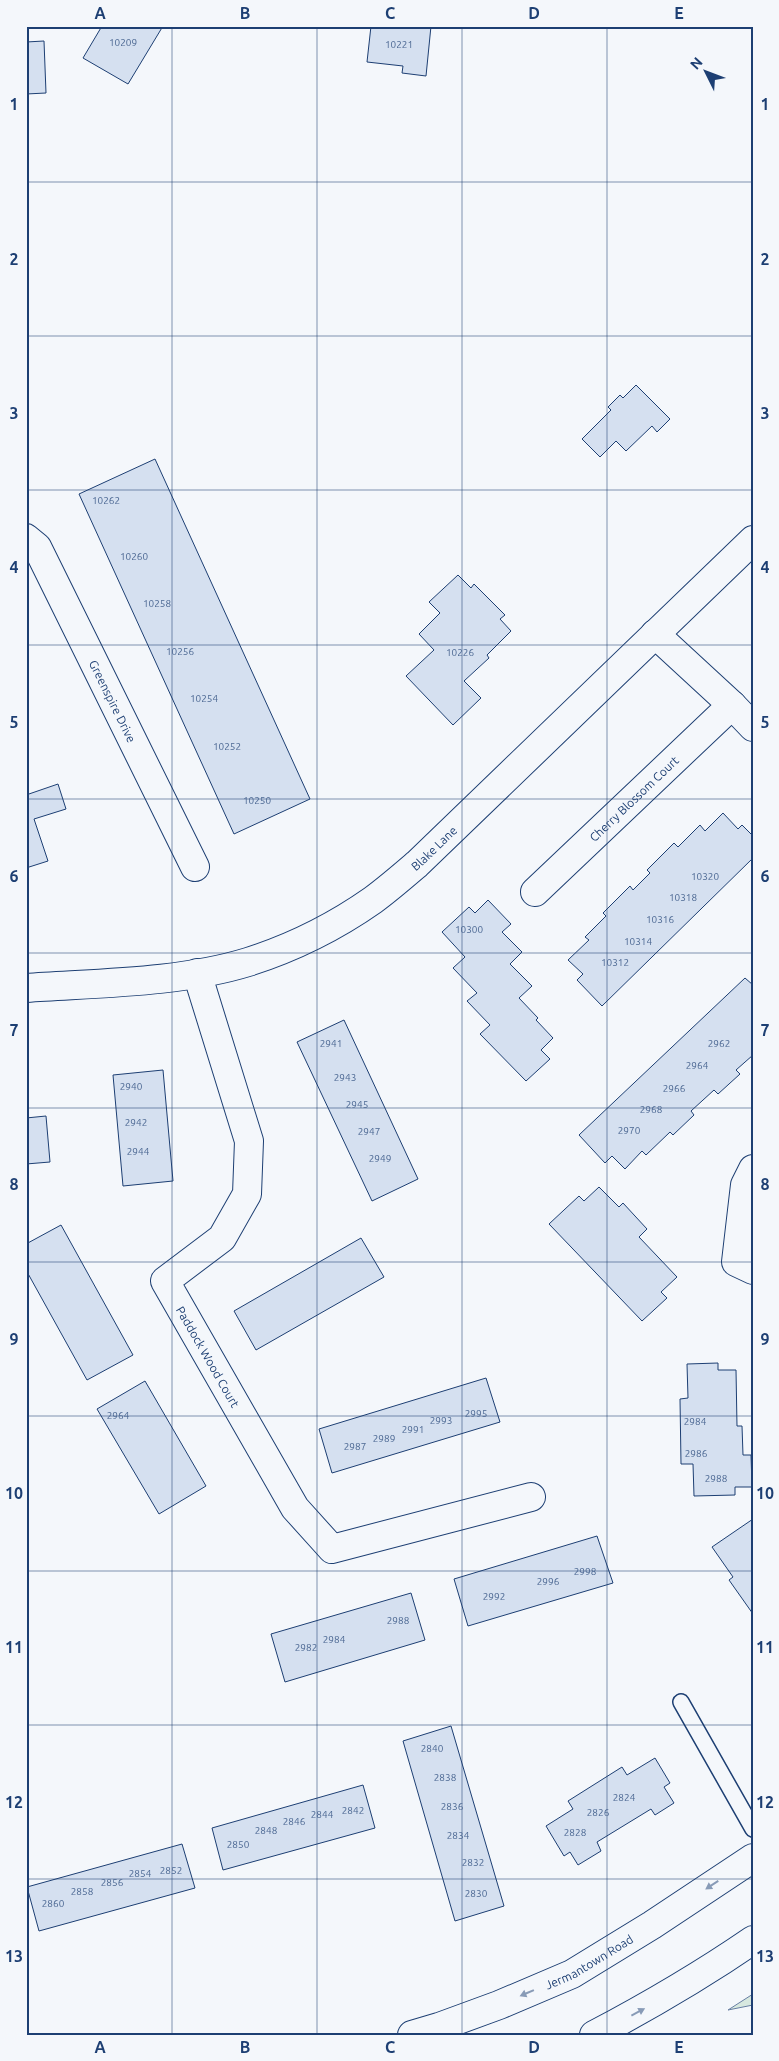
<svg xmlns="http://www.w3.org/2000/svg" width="779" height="2061" viewBox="0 0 779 2061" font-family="Ubuntu,sans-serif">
  <rect width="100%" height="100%" fill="#f4f7fb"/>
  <path fill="#d7e8df" stroke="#687fa3" d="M 753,1994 L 753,2005 L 728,2010 Z"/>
  <path fill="#d5e0f0" stroke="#1d3f73" d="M 102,26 L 163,26 L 128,84 L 83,58 Z
    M 371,26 L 431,26 L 426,76 L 402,73 L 403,66 L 367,62 Z
    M 44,41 L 46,93 L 26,94 L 26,42 Z
    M 636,385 L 670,419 L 657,432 L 652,426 L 626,451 L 616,441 L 600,457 L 582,439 L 611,410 L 608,407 L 620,395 L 623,398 Z
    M 155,459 L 310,799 L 234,834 L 79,494 Z
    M 458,575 L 471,588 L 474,584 L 505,615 L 500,619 L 511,631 L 487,655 L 489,658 L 464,681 L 481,698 L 453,725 L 406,676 L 434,650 L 419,634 L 440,613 L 429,602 Z
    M 58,784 L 66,809 L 34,819 L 48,861 L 26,868 L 26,795 Z
    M 723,813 L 738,829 L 742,825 L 753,836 L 753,858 L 602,1006 L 577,980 L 583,974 L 568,960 L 589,940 L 585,937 L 606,916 L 603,913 L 630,886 L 633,890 L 650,873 L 647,870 L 674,843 L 678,847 L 700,825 L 705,831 Z
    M 488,900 L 511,924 L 502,932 L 522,952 L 510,964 L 532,986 L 519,998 L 538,1018 L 536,1020 L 553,1038 L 541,1050 L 550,1059 L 526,1081 L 480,1034 L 490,1025 L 467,1001 L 477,993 L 453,968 L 465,957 L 442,932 L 469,907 L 475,913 Z
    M 745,978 L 753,985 L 753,1055 L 736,1070 L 740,1074 L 718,1094 L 714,1090 L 691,1111 L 694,1115 L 673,1135 L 670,1132 L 646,1155 L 642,1151 L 625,1169 L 612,1156 L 605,1163 L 579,1135 Z
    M 344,1020 L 418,1179 L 372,1201 L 297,1042 Z
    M 163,1070 L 173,1181 L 123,1186 L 113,1075 Z
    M 46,1116 L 50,1162 L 26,1164 L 26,1118 Z
    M 599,1187 L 619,1207 L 623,1203 L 647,1229 L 639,1237 L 677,1277 L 661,1292 L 667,1298 L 642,1321 L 549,1224 L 579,1196 L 584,1201 Z
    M 61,1225 L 133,1355 L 87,1380 L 26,1270 L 26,1244 Z
    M 361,1238 L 384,1277 L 256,1350 L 234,1311 Z
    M 718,1363 L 718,1370 L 736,1370 L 737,1426 L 742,1426 L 743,1455 L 751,1455 L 752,1487 L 735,1487 L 735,1495 L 694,1496 L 693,1464 L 681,1464 L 680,1399 L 688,1398 L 687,1364 Z
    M 486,1378 L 500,1422 L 332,1473 L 319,1429 Z
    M 145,1381 L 206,1486 L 159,1514 L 97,1409 Z
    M 753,1519 L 753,1614 L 729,1580 L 733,1577 L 712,1547 Z
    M 597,1536 L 613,1583 L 468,1626 L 454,1579 Z
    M 411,1593 L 425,1640 L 285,1682 L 271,1634 Z
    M 451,1726 L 504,1906 L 455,1921 L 403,1741 Z
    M 655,1758 L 670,1783 L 664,1787 L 674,1803 L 655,1815 L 651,1809 L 597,1842 L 601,1851 L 578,1865 L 570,1852 L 564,1856 L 546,1826 L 573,1809 L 568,1801 L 622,1767 L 627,1775 Z
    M 363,1785 L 375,1828 L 223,1870 L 212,1828 Z
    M 182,1844 L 195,1888 L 39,1931 L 27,1887 Z"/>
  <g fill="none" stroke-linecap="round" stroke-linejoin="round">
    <g stroke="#1d3f73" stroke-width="18">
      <path id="lane" d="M 681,1702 L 753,1829"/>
    </g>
    <g stroke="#1d3f73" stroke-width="30">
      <g id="street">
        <path id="s1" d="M 26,538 L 37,547 L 195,867"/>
        <path d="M 655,634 L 732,705 L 753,727"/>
        <path id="s2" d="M 535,892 L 732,705"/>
        <path id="s3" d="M 197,973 L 249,1141 L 247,1194 L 222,1238 L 165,1281 L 295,1508 L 332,1549 L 531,1497"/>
        <path d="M 753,1169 L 745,1185 L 736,1262 L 753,1270"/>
      </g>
    </g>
    <g stroke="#1d3f73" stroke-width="30">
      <g id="secondary">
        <path id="s4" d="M 26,988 C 97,983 180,983 248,962 C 292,948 336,926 373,900 C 388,889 403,876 417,864 L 753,540"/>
        <path id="s5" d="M 412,2035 L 439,2027 L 499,2005 L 572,1974 L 652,1925 L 753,1858"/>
        <path d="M 594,2035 C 649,2006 702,1975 753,1940"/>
      </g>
    </g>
    <use href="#lane" stroke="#f4f7fb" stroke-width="15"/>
    <use href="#street" stroke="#f4f7fb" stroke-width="28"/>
    <use href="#secondary" stroke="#f4f7fb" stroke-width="28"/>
  </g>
  <defs><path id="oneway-solid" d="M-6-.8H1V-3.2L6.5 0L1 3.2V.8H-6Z" transform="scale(1.25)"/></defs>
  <g fill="#889bb7">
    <use href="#oneway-solid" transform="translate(712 1885) rotate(147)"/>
    <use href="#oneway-solid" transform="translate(527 1993) rotate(157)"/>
    <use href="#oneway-solid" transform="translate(638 2012) rotate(-28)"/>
  </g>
  <path fill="none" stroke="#1d3f73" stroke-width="1" stroke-opacity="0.55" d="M 172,26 L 172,2035M 317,26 L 317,2035M 462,26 L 462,2035M 607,26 L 607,2035M 26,182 L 753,182M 26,336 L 753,336M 26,490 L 753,490M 26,645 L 753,645M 26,799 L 753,799M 26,953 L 753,953M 26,1108 L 753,1108M 26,1262 L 753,1262M 26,1416 L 753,1416M 26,1571 L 753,1571M 26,1725 L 753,1725M 26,1879 L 753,1879"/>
  <g text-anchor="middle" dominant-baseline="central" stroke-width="4" stroke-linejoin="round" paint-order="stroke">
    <g font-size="10" fill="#4b6792">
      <text x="123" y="42">10209</text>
      <text x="399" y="44">10221</text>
      <text x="106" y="500">10262</text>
      <text x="134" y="556">10260</text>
      <text x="157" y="603">10258</text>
      <text x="180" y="651">10256</text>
      <text x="460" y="652">10226</text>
      <text x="204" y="698">10254</text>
      <text x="227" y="746">10252</text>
      <text x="257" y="800">10250</text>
      <text x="705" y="876">10320</text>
      <text x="683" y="897">10318</text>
      <text x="660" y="919">10316</text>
      <text x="469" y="929">10300</text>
      <text x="638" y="941">10314</text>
      <text x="615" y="962">10312</text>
      <text x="331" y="1043">2941</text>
      <text x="719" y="1043">2962</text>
      <text x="697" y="1065">2964</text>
      <text x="345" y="1077">2943</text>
      <text x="131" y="1086">2940</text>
      <text x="674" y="1088">2966</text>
      <text x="357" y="1104">2945</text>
      <text x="651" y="1109">2968</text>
      <text x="136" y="1122">2942</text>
      <text x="629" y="1130">2970</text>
      <text x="369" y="1131">2947</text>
      <text x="138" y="1151">2944</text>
      <text x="380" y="1158">2949</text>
      <text x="476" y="1413">2995</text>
      <text x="118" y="1415">2964</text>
      <text x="441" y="1420">2993</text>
      <text x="695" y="1421">2984</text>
      <text x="413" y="1429">2991</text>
      <text x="384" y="1438">2989</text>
      <text x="355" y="1446">2987</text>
      <text x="696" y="1453">2986</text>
      <text x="716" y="1478">2988</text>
      <text x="585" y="1571">2998</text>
      <text x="548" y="1581">2996</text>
      <text x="494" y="1596">2992</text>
      <text x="398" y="1620">2988</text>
      <text x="334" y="1639">2984</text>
      <text x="306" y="1647">2982</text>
      <text x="432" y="1748">2840</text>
      <text x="445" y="1777">2838</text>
      <text x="624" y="1797">2824</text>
      <text x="452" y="1806">2836</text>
      <text x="353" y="1810">2842</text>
      <text x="598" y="1812">2826</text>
      <text x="322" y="1814">2844</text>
      <text x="294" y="1821">2846</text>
      <text x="266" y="1830">2848</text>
      <text x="575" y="1832">2828</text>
      <text x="458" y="1835">2834</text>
      <text x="238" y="1844">2850</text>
      <text x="473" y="1862">2832</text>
      <text x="171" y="1870">2852</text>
      <text x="140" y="1873">2854</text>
      <text x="112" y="1882">2856</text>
      <text x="82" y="1891">2858</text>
      <text x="476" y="1893">2830</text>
      <text x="53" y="1903">2860</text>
    </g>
    <g font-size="12" fill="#1d3f73" stroke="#f4f7fb">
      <text stroke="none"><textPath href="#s1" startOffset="186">Greenspire Drive</textPath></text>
      <text stroke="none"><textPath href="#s2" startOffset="136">Cherry Blossom Court</textPath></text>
      <text stroke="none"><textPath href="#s4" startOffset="444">Blake Lane</textPath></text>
      <text stroke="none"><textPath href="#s3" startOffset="438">Paddock Wood Court</textPath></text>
      <text stroke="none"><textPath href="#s5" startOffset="192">Jermantown Road</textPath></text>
    </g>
  </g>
  <rect width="779" height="2061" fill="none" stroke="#f4f7fb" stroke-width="55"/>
  <g transform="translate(706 72) rotate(312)" stroke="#f4f7fb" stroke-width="4" paint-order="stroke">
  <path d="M0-4L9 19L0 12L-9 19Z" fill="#1d3f73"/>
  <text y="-8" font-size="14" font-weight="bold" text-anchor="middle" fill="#1d3f73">N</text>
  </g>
  <rect x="28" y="28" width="724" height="2006" fill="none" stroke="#1d3f73" stroke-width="2"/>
  <g font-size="16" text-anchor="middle" font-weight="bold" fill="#1d3f73">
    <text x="100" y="19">A</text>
    <text x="245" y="19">B</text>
    <text x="390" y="19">C</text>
    <text x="534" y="19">D</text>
    <text x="679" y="19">E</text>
    <text x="14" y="110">1</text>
    <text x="765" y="110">1</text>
    <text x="14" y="265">2</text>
    <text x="765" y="265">2</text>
    <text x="14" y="419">3</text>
    <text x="765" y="419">3</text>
    <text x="14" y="573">4</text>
    <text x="765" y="573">4</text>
    <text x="14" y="728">5</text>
    <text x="765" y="728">5</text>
    <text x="14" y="882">6</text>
    <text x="765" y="882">6</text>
    <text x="14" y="1036">7</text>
    <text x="765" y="1036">7</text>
    <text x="14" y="1190">8</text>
    <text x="765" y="1190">8</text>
    <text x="14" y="1345">9</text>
    <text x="765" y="1345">9</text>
    <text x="14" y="1499">10</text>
    <text x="765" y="1499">10</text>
    <text x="14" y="1653">11</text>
    <text x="765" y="1653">11</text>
    <text x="14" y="1808">12</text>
    <text x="765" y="1808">12</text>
    <text x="14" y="1962">13</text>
    <text x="765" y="1962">13</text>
    <text x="100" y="2053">A</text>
    <text x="245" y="2053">B</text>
    <text x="390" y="2053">C</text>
    <text x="534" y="2053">D</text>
    <text x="679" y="2053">E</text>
  </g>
</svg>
